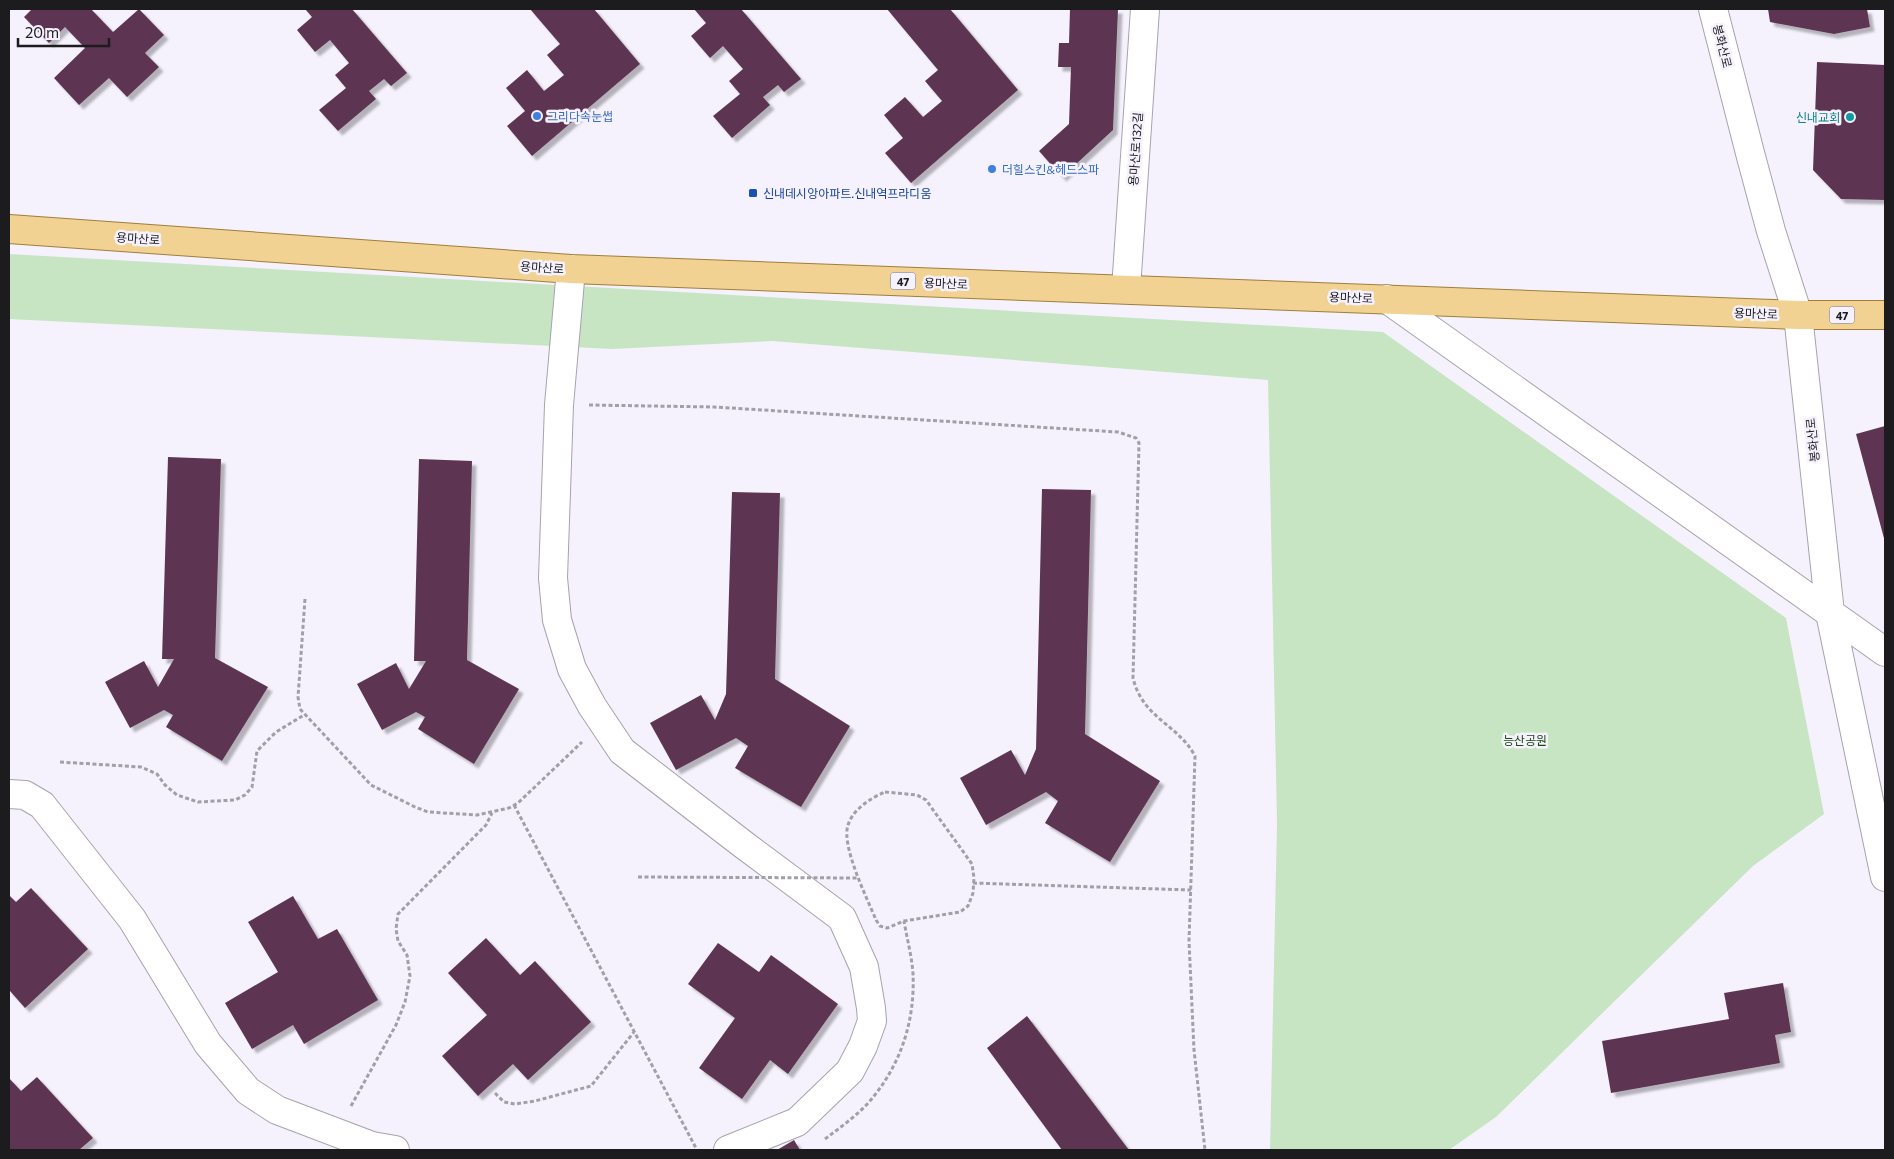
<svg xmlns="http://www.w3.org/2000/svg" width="1894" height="1159" viewBox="0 0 1894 1159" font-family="Commissioner,'Noto Sans KR',sans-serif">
  <defs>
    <filter id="shadow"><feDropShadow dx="4.5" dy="4.5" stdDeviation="1" flood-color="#0004"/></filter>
  </defs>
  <rect width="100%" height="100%" fill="#f5f2fd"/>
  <path fill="#c8e5c3" d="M 9,254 L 1383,332 L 1786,618 L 1824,814 L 1753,866 L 1496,1117 L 1449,1150 L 1270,1150 L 1277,823 L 1268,380 L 772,341 L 612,349 L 9,319 Z"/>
  <path fill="#5d3652" filter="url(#shadow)" d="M 32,9 L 91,9 L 113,32 L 139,9 L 164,35 L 145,53 L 159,67 L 127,97 L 109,78 L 79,105 L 54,78 L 85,48 L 65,27 L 49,43 L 24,17 Z
    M 305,9 L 352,9 L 407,73 L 391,86 L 384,79 L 369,91 L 376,99 L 338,131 L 319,110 L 346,88 L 335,75 L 349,63 L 330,40 L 315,52 L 297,30 L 312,17 Z
    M 530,9 L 594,9 L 640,64 L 532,156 L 507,126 L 525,111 L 506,88 L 527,70 L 544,91 L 564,75 L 547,55 L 560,44 Z
    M 694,9 L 741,9 L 801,79 L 784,92 L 778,85 L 763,97 L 770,105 L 732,138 L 713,116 L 740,94 L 729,81 L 743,69 L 723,46 L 710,58 L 691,36 L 706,23 Z
    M 887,9 L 950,9 L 1018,90 L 911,183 L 885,153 L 903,138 L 884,115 L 905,97 L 923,117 L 942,101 L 925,81 L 938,70 Z
    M 1070,9 L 1118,9 L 1113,130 L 1062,177 L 1039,151 L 1069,124 L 1071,67 L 1058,67 L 1059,43 L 1069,43 Z
    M 1768,9 L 1867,9 L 1870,27 L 1834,34 L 1770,22 Z
    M 1817,62 L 1885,65 L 1885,200 L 1841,199 L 1813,170 Z
    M 1885,426 L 1885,542 L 1856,434 Z
    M 168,457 L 221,459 L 215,658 L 268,687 L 222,761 L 166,727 L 173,715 L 164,710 L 130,728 L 105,682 L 144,661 L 158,687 L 174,659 L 162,659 Z
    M 419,459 L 472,461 L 467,660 L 519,689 L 474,764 L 418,729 L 425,717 L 416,712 L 382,730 L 357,684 L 396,663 L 409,689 L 426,661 L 414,661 Z
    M 1042,489 L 1091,490 L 1085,734 L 1160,781 L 1110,862 L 1045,823 L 1058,801 L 1046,792 L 986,825 L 960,778 L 1011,750 L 1025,775 L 1036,749 Z
    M 732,492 L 780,493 L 775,679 L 850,726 L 801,807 L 735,768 L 748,746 L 736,738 L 676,770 L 650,723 L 701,695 L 715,720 L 726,694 Z
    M 31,888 L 88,949 L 25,1008 L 10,991 L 9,992 L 9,895 L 16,902 Z
    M 293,896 L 318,939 L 337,929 L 378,1000 L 304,1044 L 293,1025 L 252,1049 L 225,1003 L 278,972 L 248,922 Z
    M 486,938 L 520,975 L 535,961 L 591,1022 L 528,1080 L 513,1064 L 478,1096 L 442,1056 L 487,1015 L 448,973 Z
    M 718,943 L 759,972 L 771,955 L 838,1004 L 788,1074 L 770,1060 L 742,1099 L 699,1068 L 735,1018 L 688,984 Z
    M 1783,983 L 1791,1032 L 1775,1035 L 1780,1063 L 1611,1093 L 1602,1041 L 1729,1019 L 1724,993 Z
    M 1027,1016 L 1129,1150 L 1062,1150 L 987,1048 Z
    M 37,1077 L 93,1138 L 79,1150 L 9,1150 L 9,1078 L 21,1091 Z
    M 794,1140 L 800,1150 L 777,1150 Z"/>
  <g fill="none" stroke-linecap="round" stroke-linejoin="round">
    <g stroke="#a6a3ad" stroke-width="30">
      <path id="street" d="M 571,269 L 559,405 L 553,578 L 557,620 L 572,669 L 592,706 L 622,751 L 744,845 L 842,918 L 864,967 L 871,1008 L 872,1021 L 863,1046 L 850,1071 L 797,1122 L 728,1150
        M 1126,289 L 1145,9
        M 9,794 L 25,795 L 42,805 L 132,919 L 208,1044 L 248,1091 L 277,1110 L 372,1146 L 395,1150"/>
    </g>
    <g stroke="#a6a3ad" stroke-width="30">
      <path id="secondary" d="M 1713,9 L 1750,153 L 1771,231 L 1798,315 L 1830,613 L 1885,877
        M 1387,299 L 1885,652"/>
    </g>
    <g stroke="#a07e3a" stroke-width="30">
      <path id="primary" d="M 9,229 L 571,269 L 1798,315 L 1885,315"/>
    </g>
    <path stroke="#a19fa7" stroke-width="3" stroke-dasharray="4 2.5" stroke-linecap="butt" d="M 589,405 L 714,407 L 1118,432 L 1136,438 L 1139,443 L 1133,678 C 1143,719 1178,724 1195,756 L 1189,941 L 1194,1050 L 1205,1150
      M 305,599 L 298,697 L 300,709 L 371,785 L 415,807 L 428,812 L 477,815 L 509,808 L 518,803 L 582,742
      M 60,762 L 141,767 L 157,774 L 165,785 L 177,795 L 198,802 L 235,800 L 245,795 L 252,787 L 257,751 L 276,732 L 304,715
      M 885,792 L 917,795 L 926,800 L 972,864 L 974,878 L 973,893 L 968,906 L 960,912 L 904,921 L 887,928 L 880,926 L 876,920 C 867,898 841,846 848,825 C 853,809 871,798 885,792 Z
      M 514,805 L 697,1150
      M 973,883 L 1191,890
      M 495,1093 L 504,1102 L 515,1104 L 535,1101 L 591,1086 L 634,1032
      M 351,1106 L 396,1025 L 405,1002 L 410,976 L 407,955 L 398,941 L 396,929 L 398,914 L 486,825 L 492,813
      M 825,1139 C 842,1126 861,1113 874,1096 C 902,1061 915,1019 913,974 C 912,957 907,939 904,921"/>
    <use href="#street" stroke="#fff" stroke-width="28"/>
    <use href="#secondary" stroke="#fff" stroke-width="28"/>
    <use href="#primary" stroke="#f1d292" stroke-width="28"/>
    <path stroke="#a19fa7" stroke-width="3" stroke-dasharray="4 2.5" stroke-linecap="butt" d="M 638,877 L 859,878"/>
  </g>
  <g fill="#3f7fe0" stroke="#f5f2fd" stroke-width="2">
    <circle cx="537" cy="116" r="5"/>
    <circle cx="992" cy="169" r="5"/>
  </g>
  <circle fill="#0f9aa8" stroke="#f5f2fd" stroke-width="2" cx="1850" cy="117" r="5"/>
  <rect fill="#1a4fb4" stroke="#f5f2fd" stroke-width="2" x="748" y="188" width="10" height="10" rx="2.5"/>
  <g text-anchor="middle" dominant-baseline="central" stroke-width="5" stroke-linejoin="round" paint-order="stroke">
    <g fill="#f5f2fd" stroke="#5d5c61" stroke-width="1">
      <rect x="890.5" y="272.5" width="25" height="17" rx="4"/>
      <rect x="1829.5" y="306.5" width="25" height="17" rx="4"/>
    </g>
    <g font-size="11" font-weight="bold" fill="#1c1b1e">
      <text x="903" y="281">47</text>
      <text x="1842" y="315">47</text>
    </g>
    <g font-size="12" fill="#1c1b1e" stroke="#f5f2fd">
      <text transform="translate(1723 46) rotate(76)">봉화산로</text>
      <text transform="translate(1135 149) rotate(-86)">용마산로132길</text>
      <text transform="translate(138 238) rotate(4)">용마산로</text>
      <text transform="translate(542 267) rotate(4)">용마산로</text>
      <text transform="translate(946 283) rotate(2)">용마산로</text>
      <text transform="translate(1351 297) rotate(2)">용마산로</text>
      <text transform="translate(1756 313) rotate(2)">용마산로</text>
      <text transform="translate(1812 440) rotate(-96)">봉화산로</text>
    </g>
    <g font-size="12" fill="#366cbe" stroke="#f5f2fd" text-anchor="start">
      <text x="547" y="116">그리다속눈썹</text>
      <text x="1002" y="169">더힐스킨&amp;헤드스파</text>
    </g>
    <g font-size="12" fill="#0d838f" stroke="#f5f2fd" text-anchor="end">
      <text x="1840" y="117">신내교회</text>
    </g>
    <g font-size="12" fill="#164399" stroke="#f5f2fd" text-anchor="start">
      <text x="763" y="193">신내데시앙아파트.신내역프라디움</text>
    </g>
    <g font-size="12" fill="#1b4911" stroke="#f5f2fd">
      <text x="1525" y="740">능산공원</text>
    </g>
  </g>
  <rect width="1894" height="1159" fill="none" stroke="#1c1b1e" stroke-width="20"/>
  <path d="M18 38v8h91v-8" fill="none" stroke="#1c1b1e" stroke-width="2.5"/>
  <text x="25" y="38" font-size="15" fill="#1c1b1e" stroke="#f5f2fd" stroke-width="4" paint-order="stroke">20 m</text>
</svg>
